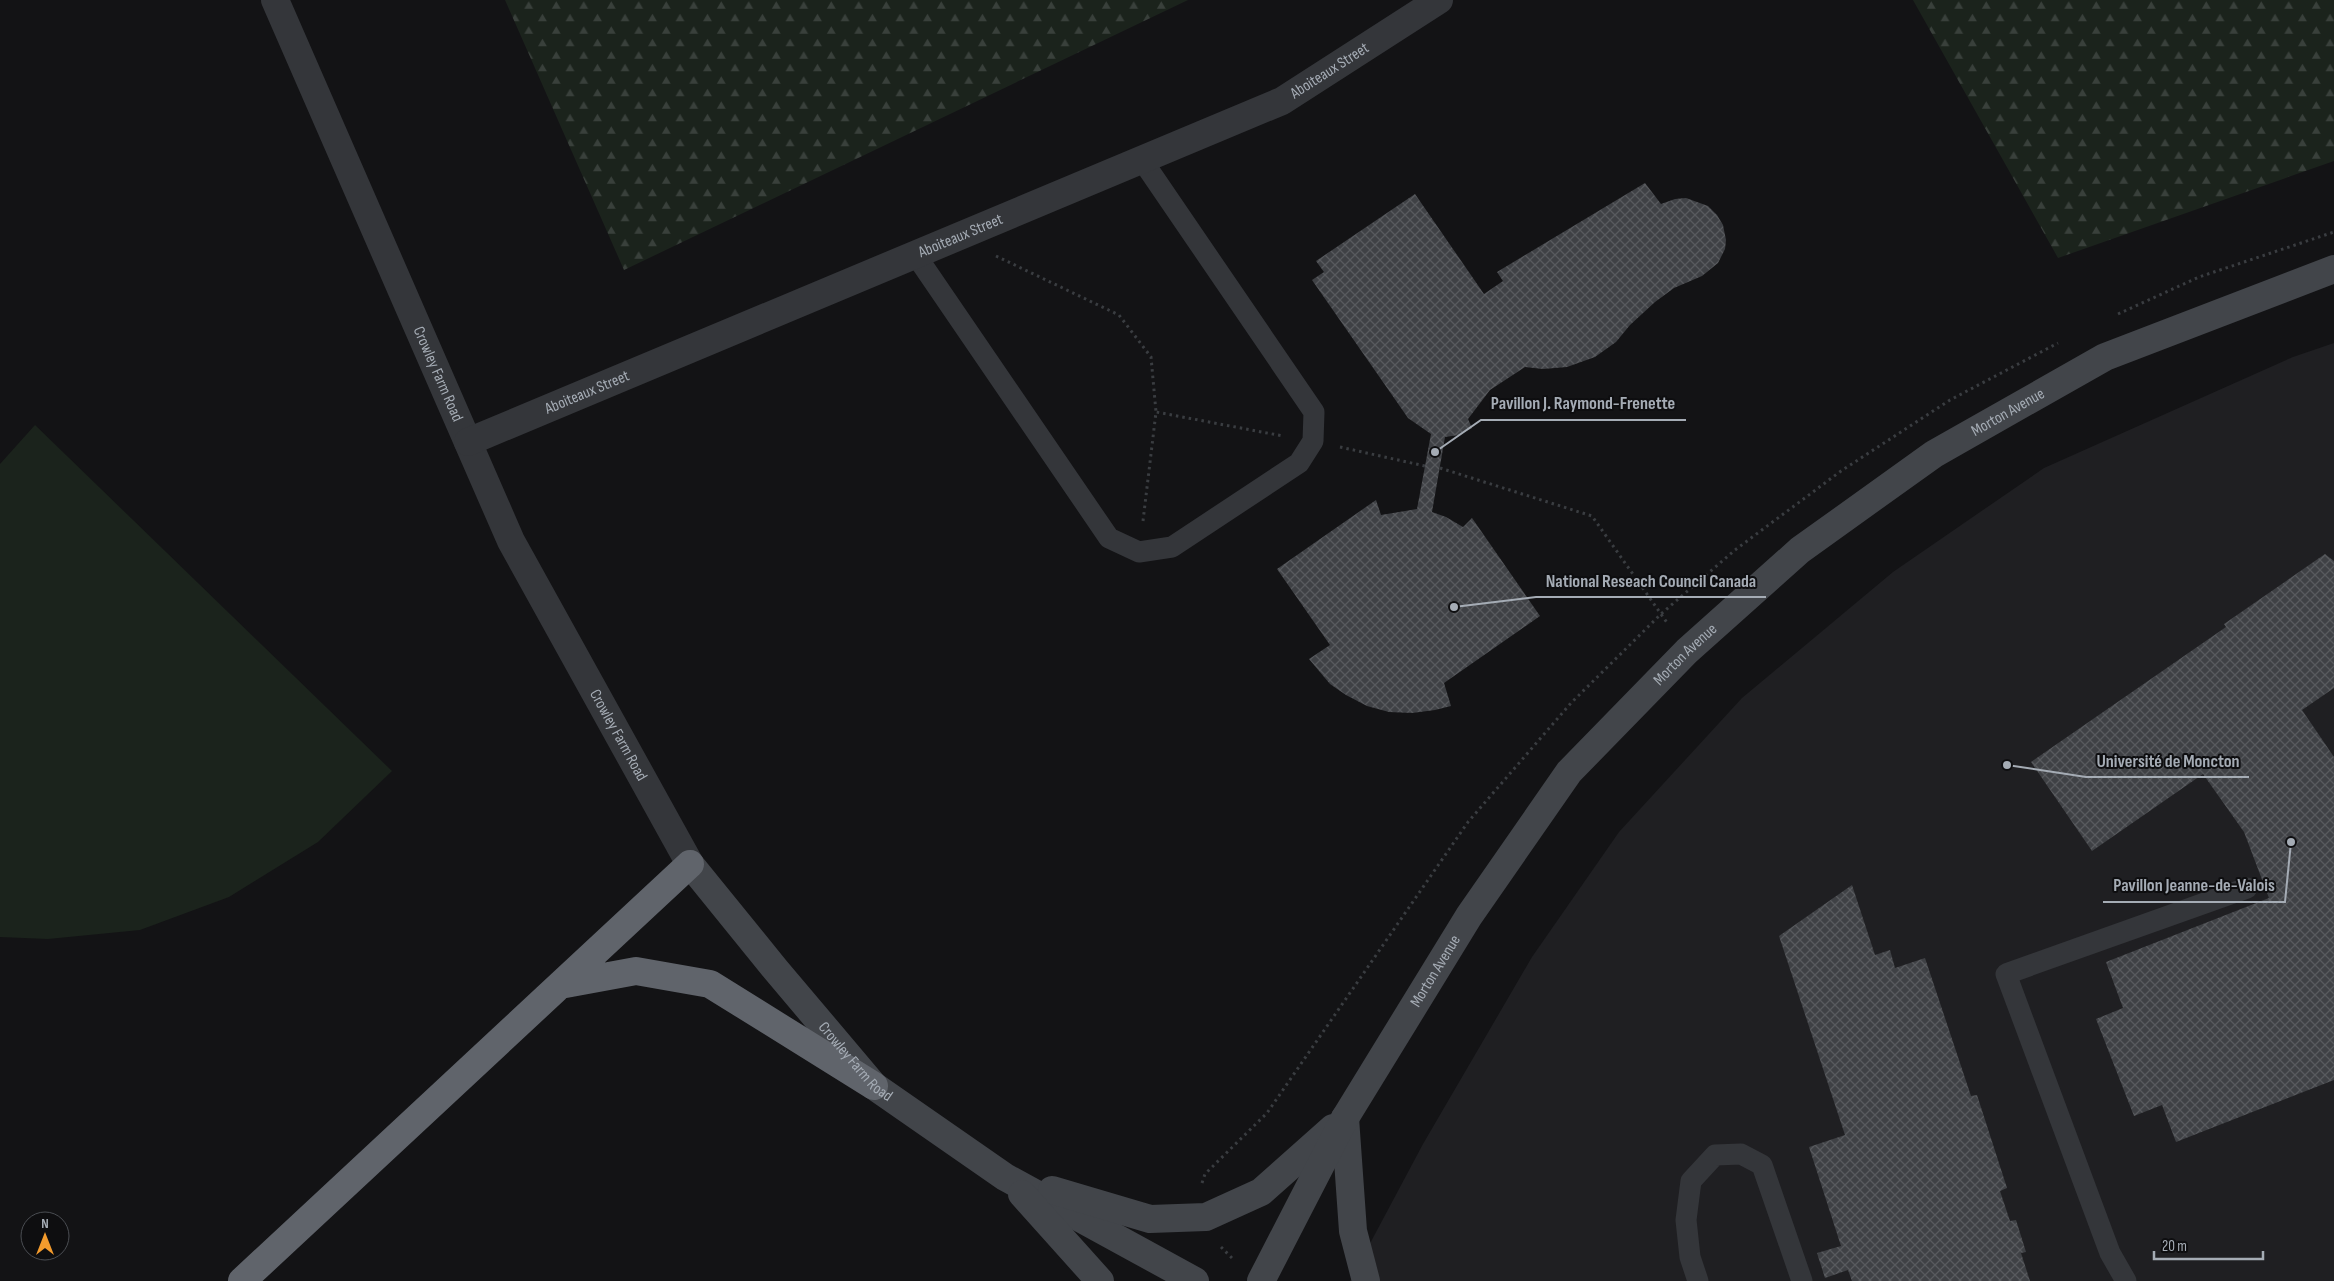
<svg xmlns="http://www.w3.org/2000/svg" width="2334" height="1281" viewBox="0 0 2334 1281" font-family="'Sofia Sans Condensed',sans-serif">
  <defs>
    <pattern id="forest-firs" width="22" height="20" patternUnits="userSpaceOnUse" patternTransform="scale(1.25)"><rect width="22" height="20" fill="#1b231c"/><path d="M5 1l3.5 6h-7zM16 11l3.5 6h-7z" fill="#39403b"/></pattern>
    <pattern id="building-cross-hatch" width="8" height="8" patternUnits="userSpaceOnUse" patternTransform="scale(1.25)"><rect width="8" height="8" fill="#3f4145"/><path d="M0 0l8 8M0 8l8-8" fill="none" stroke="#585a5e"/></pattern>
  </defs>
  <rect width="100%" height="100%" fill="#131315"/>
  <path fill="#1f1f22" d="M 2334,343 L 2334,1281 L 1350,1281 L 1423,1144 L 1532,957 L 1619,832 L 1742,698 L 1893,572 L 2044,468 L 2293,357 Z"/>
  <path fill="url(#forest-firs)" d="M 505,0 L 1188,0 L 624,270 Z
    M 1913,0 L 2334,0 L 2334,161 L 2058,258 Z"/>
  <path fill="#1b231c" d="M 35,425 L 392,771 L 318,842 L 229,897 L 140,930 L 48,939 L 0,937 L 0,464 Z"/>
  <path fill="url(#building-cross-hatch)" d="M 1645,183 L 1661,204 L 1675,199 L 1686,198 L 1708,206 L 1717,215 L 1723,225 L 1726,240 L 1725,249 L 1718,263 L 1702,276 L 1674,288 L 1655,302 L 1630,325 L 1616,342 L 1595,357 L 1567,367 L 1543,369 L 1525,367 L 1490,390 L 1468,419 L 1472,428 L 1459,435 L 1445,437 L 1432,512 L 1446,517 L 1463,527 L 1472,518 L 1540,616 L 1444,683 L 1451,706 L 1435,710 L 1412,713 L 1389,712 L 1367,706 L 1346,695 L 1330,684 L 1309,659 L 1330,645 L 1277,569 L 1376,500 L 1381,515 L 1417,509 L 1431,434 L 1408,418 L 1312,280 L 1324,272 L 1316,261 L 1415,194 L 1484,294 L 1503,281 L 1497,272 Z
    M 2325,554 L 2334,561 L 2334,688 L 2302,710 L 2334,757 L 2334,1080 L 2176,1142 L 2162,1105 L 2134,1116 L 2096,1019 L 2123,1008 L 2106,962 L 2269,898 L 2244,832 L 2203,774 L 2092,851 L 2031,762 L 2226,627 L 2224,624 Z
    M 1852,885 L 1875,955 L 1890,950 L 1895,968 L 1925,958 L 1971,1096 L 1977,1095 L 2007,1188 L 2000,1191 L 2010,1221 L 2016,1220 L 2026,1252 L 2021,1253 L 2030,1281 L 1852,1281 L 1848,1270 L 1825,1278 L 1817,1253 L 1841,1246 L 1809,1147 L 1845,1135 L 1779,936 Z"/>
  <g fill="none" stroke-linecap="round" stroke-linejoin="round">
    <path stroke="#3a3d41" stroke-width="3" stroke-dasharray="2.5 4" stroke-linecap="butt" d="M 996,256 L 1119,315 L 1151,357 L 1156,412
      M 2118,314 L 2199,277 L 2334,232
      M 1340,447 L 1425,466
      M 1440,468 L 1592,516 L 1668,624
      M 1143,521 L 1156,412 L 1283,436
      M 1202,1183 L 1205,1174 L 1267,1113 L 1468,822 L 1571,703 L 1661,614 L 1735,550 L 1841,471 L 1950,400 L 2058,343
      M 1221,1247 L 1233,1259"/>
    <path stroke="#34363a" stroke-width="21" d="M 915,254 L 1109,538 L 1139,552 L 1172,547 L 1299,463 L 1313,441 L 1314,412 L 1142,160
      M 1698,1281 L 1690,1257 L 1686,1220 L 1691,1181 L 1715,1155 L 1741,1154 L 1762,1165 L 1802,1281
      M 2126,1281 L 2110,1253 L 2006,974 L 2247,888"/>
    <g stroke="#34363a" stroke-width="28">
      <path id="s1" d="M 275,0 L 511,541 L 690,864"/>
      <path id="s2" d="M 468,442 L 1282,101 L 1439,0"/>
    </g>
    <g stroke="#42454a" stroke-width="28">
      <path id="s3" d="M 690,864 L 776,970 L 874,1086 L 1005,1177 L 1195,1281"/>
      <path d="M 1345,1118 L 1353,1231 L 1366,1281"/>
      <path d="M 1052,1190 L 1150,1219 L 1206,1217 L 1261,1192 L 1333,1128"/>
      <path d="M 1022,1194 L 1100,1281"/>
      <path id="s4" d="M 1261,1281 L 1345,1118 L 1469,916 L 1569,772 L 1687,651 L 1800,550 L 1934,454 L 2105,357 L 2334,269"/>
    </g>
    <path stroke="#60646b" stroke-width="28" d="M 560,985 L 636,971 L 710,984 L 874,1086
      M 242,1281 L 690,864"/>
  </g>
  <g text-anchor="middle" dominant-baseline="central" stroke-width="4" stroke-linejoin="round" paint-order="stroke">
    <g font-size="16" fill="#a5acb5" stroke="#0e0e10">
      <text stroke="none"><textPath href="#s2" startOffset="939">Aboiteaux Street</textPath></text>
      <text stroke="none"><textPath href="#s2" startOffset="534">Aboiteaux Street</textPath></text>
      <text stroke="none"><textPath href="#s1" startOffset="408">Crowley Farm Road</textPath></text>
      <text stroke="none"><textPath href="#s2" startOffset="129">Aboiteaux Street</textPath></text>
      <text stroke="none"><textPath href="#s4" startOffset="1166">Morton Avenue</textPath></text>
      <text stroke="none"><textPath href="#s4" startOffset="761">Morton Avenue</textPath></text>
      <text stroke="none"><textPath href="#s1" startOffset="812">Crowley Farm Road</textPath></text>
      <text stroke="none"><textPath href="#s4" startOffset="356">Morton Avenue</textPath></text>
      <text stroke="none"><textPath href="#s3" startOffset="258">Crowley Farm Road</textPath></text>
    </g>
  </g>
  <path fill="none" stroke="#a5acb5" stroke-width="2" d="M1435 452L1481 420H1686M1454 607L1536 597H1766M2007 765L2086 777H2249M2291 842L2285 902H2103"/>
  <g fill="#a5acb5" stroke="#0e0e10" stroke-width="2">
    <circle cx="1435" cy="452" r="5"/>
    <circle cx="1454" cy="607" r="5"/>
    <circle cx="2007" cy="765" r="5"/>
    <circle cx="2291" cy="842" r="5"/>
  </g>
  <g font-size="18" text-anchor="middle" font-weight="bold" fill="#a5acb5" stroke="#0e0e10" stroke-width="4" stroke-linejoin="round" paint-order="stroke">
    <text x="1583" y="409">Pavillon J. Raymond-Frenette</text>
    <text x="1651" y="587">National Reseach Council Canada</text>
    <text x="2168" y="767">Université de Moncton</text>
    <text x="2194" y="891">Pavillon Jeanne-de-Valois</text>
  </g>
  <g transform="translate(45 1236)"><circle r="24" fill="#0e0e10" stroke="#4a4d52"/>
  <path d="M0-4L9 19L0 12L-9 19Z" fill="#f39b2d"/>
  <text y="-8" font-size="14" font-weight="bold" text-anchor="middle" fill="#a5acb5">N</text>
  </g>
  <path d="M2154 1251v8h109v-8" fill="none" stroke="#a5acb5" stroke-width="2.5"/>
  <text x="2162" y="1251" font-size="15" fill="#a5acb5" stroke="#0e0e10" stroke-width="4" paint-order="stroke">20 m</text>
</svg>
